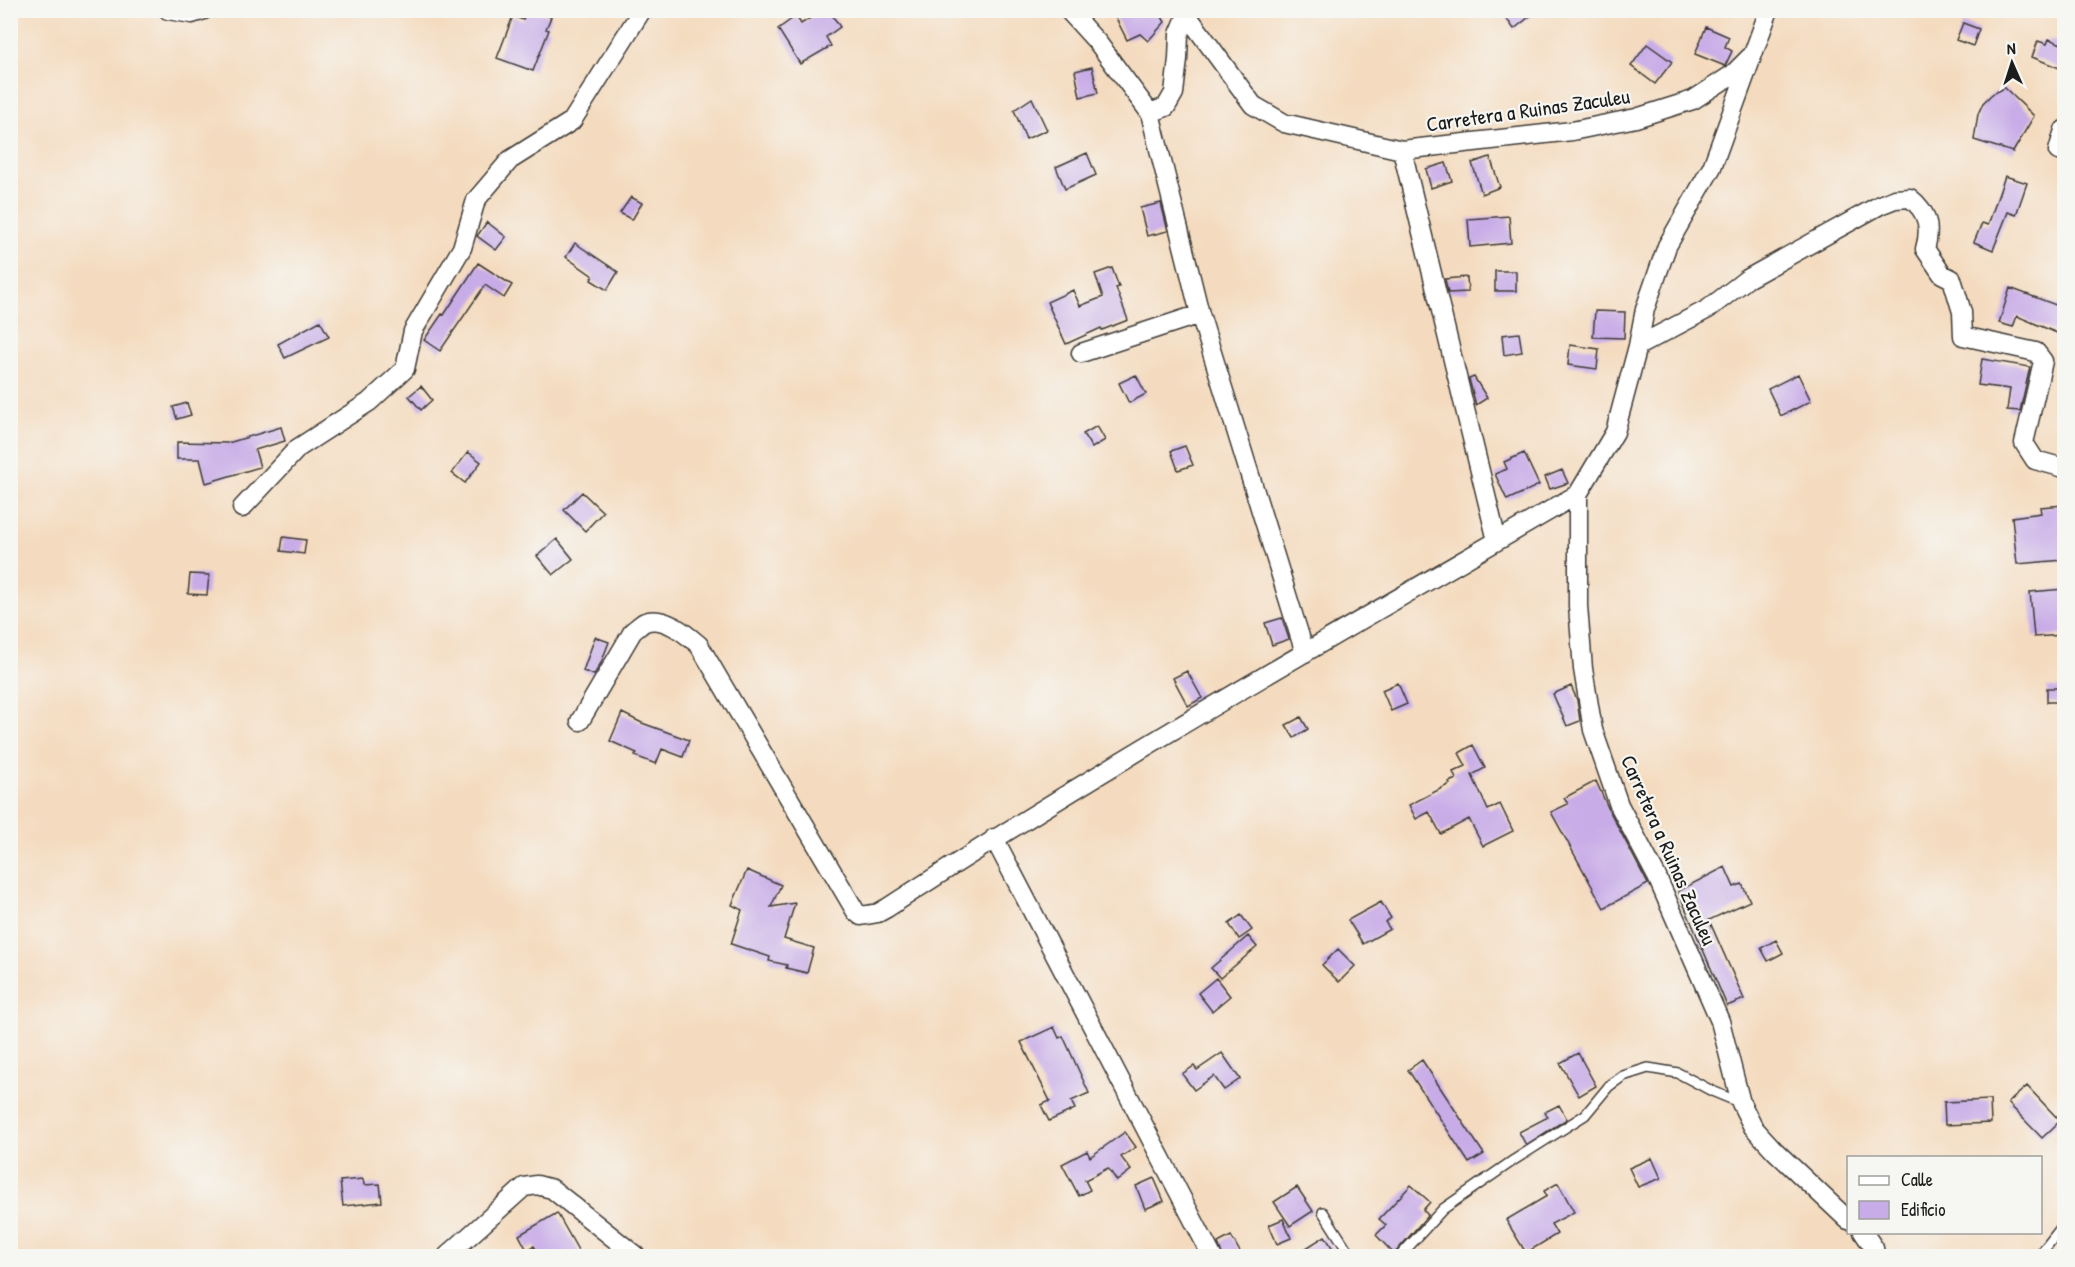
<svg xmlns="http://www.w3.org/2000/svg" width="2075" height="1267" viewBox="0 0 2075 1267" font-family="'Patrick Hand',sans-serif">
  <rect width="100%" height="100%" fill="#f6f6f2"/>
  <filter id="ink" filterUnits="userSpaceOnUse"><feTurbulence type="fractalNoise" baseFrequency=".0167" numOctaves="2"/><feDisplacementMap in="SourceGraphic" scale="12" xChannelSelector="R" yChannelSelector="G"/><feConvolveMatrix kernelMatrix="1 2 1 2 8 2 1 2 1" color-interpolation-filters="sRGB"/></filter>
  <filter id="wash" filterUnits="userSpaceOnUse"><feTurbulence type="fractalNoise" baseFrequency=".008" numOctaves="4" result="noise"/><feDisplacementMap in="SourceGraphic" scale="24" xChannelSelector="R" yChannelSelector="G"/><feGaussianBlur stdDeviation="1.35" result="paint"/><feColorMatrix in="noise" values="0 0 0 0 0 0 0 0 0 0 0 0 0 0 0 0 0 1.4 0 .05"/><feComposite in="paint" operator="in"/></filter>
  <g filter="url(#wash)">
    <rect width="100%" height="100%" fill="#f4dbbf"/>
    <g id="blocks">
      <path fill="#c8ace7" d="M 527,10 L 533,10 L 551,17 L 546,29 L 549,30 L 533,71 L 497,58 L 513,16 L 523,20 Z
        M 823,10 L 829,10 L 840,27 L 826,37 L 831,46 L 800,64 L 778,29 L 796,16 L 801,24 Z
        M 1112,10 L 1158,10 L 1165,22 L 1148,41 L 1140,34 L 1127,40 Z
        M 1500,10 L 1538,10 L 1514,29 Z
        M 1963,23 L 1979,29 L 1973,46 L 1956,40 Z
        M 1706,27 L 1729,37 L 1725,47 L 1732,51 L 1725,66 L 1695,54 Z
        M 2049,39 L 2064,45 L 2064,70 L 2032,57 L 2038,41 L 2047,44 Z
        M 1647,44 L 1672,62 L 1655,84 L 1631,66 Z
        M 1092,67 L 1098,93 L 1080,97 L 1075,71 Z
        M 2005,88 L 2034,116 L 2013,152 L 1974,140 L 1978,114 L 1983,103 L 1992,94 Z
        M 1032,98 L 1047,130 L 1026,139 L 1014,110 Z
        M 1087,153 L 1096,175 L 1065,189 L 1056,167 Z
        M 1490,157 L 1500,187 L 1482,194 L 1472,163 Z
        M 1446,163 L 1452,181 L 1431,188 L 1426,169 Z
        M 2005,176 L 2027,183 L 2016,215 L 2008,212 L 1993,250 L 1974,242 L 1982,223 L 1988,225 Z
        M 631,197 L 642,203 L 632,220 L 620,213 Z
        M 1161,203 L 1168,231 L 1147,236 L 1140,208 Z
        M 1509,216 L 1511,243 L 1470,247 L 1468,219 Z
        M 487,222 L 506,237 L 496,250 L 477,236 Z
        M 575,243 L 618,272 L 607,290 L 591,280 L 593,276 L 566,257 Z
        M 478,263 L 512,285 L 504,298 L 485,285 L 440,351 L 424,340 L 442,314 L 444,315 Z
        M 1112,268 L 1119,287 L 1116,288 L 1128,320 L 1102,330 L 1101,328 L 1066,344 L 1047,302 L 1073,290 L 1080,306 L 1103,297 L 1095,274 Z
        M 1495,271 L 1516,271 L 1516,291 L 1495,291 Z
        M 1467,277 L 1468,292 L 1448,293 L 1445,279 Z
        M 2010,288 L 2064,308 L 2064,336 L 2017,316 L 2013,327 L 1999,323 Z
        M 1595,311 L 1625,312 L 1624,338 L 1593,337 Z
        M 320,321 L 329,337 L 285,358 L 278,344 Z
        M 1519,333 L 1522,352 L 1504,355 L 1502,335 Z
        M 1570,345 L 1599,349 L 1597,369 L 1568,365 Z
        M 1982,359 L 2030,367 L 2020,411 L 2007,410 L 2010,389 L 1978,385 Z
        M 1798,374 L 1811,401 L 1781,416 L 1768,389 Z
        M 1136,375 L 1146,394 L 1129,403 L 1119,383 Z
        M 1474,377 L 1487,398 L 1476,405 L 1469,379 Z
        M 421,386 L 432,400 L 421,410 L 409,396 Z
        M 187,403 L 191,415 L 177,419 L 173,407 Z
        M 1097,426 L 1105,440 L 1092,448 L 1083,434 Z
        M 281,427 L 285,441 L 255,450 L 260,467 L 236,474 L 206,483 L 200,459 L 177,459 L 177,442 L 228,443 Z
        M 1185,446 L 1193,465 L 1178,470 L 1171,451 Z
        M 468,452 L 481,462 L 465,483 L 452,473 Z
        M 1524,453 L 1539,485 L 1507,500 L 1495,474 L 1507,469 L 1504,462 Z
        M 1562,470 L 1568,483 L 1550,489 L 1545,477 Z
        M 582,492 L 603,512 L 585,531 L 564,510 Z
        M 2064,505 L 2064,560 L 2017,564 L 2012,517 L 2041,513 L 2040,507 Z
        M 283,537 L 306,540 L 304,554 L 281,551 Z
        M 557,539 L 573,559 L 553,575 L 537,556 Z
        M 190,574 L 209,575 L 207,595 L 188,594 Z
        M 2064,589 L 2064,635 L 2034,637 L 2030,592 Z
        M 1282,618 L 1289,639 L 1272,645 L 1265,623 Z
        M 595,637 L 609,642 L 601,663 L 594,675 L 583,671 Z
        M 1187,671 L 1202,698 L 1188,706 L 1173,678 Z
        M 1398,683 L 1407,704 L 1391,711 L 1382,690 Z
        M 1571,686 L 1577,700 L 1580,721 L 1567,726 L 1553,694 Z
        M 2047,688 L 2064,688 L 2064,702 L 2047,702 Z
        M 622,713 L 642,723 L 689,740 L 683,757 L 662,749 L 656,764 L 635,756 L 637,753 L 610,741 Z
        M 1301,717 L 1308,729 L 1294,738 L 1286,725 Z
        M 1473,745 L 1485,768 L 1472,775 L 1488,810 L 1500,804 L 1513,831 L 1483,846 L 1469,819 L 1441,834 L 1429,812 L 1416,819 L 1409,805 L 1450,784 L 1449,782 L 1456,779 L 1453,772 L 1466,766 L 1459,753 Z
        M 1596,781 L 1609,810 L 1648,884 L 1604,908 L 1551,812 L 1568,804 L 1564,798 Z
        M 1725,867 L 1734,887 L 1742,884 L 1750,901 L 1709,920 L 1744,999 L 1727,1006 L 1678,891 Z
        M 747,870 L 781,885 L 771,907 L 795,903 L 784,939 L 814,948 L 807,973 L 786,968 L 787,965 L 769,961 L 770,957 L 731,944 L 742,910 L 732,905 Z
        M 1381,902 L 1391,918 L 1385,922 L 1390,929 L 1363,944 L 1348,920 Z
        M 1241,915 L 1252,930 L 1239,939 L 1229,924 Z
        M 1248,936 L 1257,947 L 1220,978 L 1211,968 Z
        M 1776,940 L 1783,953 L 1768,961 L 1761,948 Z
        M 1338,949 L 1355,966 L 1339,982 L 1322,965 Z
        M 1216,978 L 1230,996 L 1212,1011 L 1198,993 Z
        M 1054,1027 L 1059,1038 L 1063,1036 L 1089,1093 L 1071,1101 L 1075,1109 L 1049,1121 L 1041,1105 L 1050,1101 L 1021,1042 Z
        M 1222,1053 L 1240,1079 L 1224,1090 L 1214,1076 L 1194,1090 L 1182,1074 L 1194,1066 L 1197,1070 Z
        M 1578,1053 L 1596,1086 L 1579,1096 L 1560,1063 Z
        M 1422,1060 L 1484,1154 L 1469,1163 L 1408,1070 Z
        M 2027,1086 L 2060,1121 L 2042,1138 L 2008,1103 Z
        M 1990,1100 L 1991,1123 L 1945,1125 L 1944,1102 Z
        M 1559,1105 L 1567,1119 L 1526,1145 L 1519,1132 L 1548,1117 L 1545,1112 Z
        M 1125,1132 L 1136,1147 L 1121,1157 L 1131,1170 L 1117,1181 L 1108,1168 L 1085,1180 L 1090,1190 L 1079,1196 L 1062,1164 L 1087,1151 L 1090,1157 Z
        M 1652,1158 L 1661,1178 L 1638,1187 L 1629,1168 Z
        M 1154,1178 L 1164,1201 L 1145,1209 L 1136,1186 Z
        M 363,1179 L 364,1185 L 380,1184 L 382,1202 L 343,1206 L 340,1181 Z
        M 1558,1183 L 1574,1212 L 1551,1224 L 1557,1234 L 1526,1253 L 1506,1220 L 1547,1196 L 1544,1191 Z
        M 1411,1185 L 1430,1202 L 1423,1210 L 1428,1215 L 1394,1254 L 1376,1235 L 1386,1225 L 1379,1219 Z
        M 1297,1187 L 1313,1211 L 1290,1226 L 1274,1202 Z
        M 557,1213 L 582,1257 L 541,1257 L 534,1246 L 527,1250 L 519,1235 Z
        M 1283,1219 L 1291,1238 L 1277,1244 L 1269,1225 Z
        M 1231,1236 L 1243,1257 L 1223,1257 L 1218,1243 Z
        M 1325,1236 L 1338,1257 L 1292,1257 Z"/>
    </g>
  </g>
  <g filter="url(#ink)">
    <use href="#blocks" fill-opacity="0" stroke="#3c3934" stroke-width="1.5"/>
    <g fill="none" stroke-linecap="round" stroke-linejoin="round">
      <g stroke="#3c3934" stroke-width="12">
        <path id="lane" d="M 1323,1212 L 1351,1256
          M 1400,1256 L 1443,1209 L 1514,1160 L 1585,1115 L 1609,1086 L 1623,1076 L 1648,1068 L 1678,1073 L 1712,1091 L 1741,1103
          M 2039,1256 L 2064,1224"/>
      </g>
      <g stroke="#3c3934" stroke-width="21">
        <path id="street" d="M 168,10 L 192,14 L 204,10
          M 1068,10 L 1098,43 L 1150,113 L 1166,107 L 1174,93 L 1178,59 L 1179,34 L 1187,15 L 1183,10
          M 1186,10 L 1187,15 L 1253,105 L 1284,123 L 1402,150 L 1572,131 L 1636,118 L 1693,100 L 1733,74 L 1750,57
          M 1769,10 L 1712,167 L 1667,246 L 1645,309 L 1638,346 L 1615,432 L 1578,494 L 1578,606 L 1583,669 L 1593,730 L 1619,805 L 1657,877 L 1720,1021 L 1741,1103 L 1753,1127 L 1775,1151 L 1848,1220
          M 1150,113 L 1200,314 L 1305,653
          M 1402,150 L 1497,541
          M 2058,151 L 2064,130
          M 1638,346 L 1708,309 L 1747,279 L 1880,205 L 1895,199 L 1910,198 C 1928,212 1931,228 1925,249 L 1942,274 L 1952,279 L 1962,312 L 1963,336 L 2036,352 L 2043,361 L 2024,443 L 2035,460 L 2064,468
          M 1081,353 L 1200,314
          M 242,508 L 298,448 L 369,402 L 405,369 L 413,331 L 462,248 L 476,200 L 510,160 L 572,121 L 642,10
          M 580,721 L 633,631 C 636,629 641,624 645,622 C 664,615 686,634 699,645 L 856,912 L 861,916 L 878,913 L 887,908 C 1112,761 1346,629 1578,494
          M 994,838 L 1212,1256
          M 1863,1232 L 1874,1248 L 1875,1256
          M 447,1256 L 524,1187 L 537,1185 L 552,1189 L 636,1256"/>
      </g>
      <use href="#lane" stroke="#fff" stroke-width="9"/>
      <use href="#street" stroke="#fff" stroke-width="18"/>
    </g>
  </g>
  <g text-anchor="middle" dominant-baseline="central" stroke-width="4.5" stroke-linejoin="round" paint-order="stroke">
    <g font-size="21" fill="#1c1c1c" stroke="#f6f6f2">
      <text transform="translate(1528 110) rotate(-8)">Carretera a Ruinas Zaculeu</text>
      <text transform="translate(1669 850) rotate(66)">Carretera a Ruinas Zaculeu</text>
    </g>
  </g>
  <rect width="2075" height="1267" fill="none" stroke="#f6f6f2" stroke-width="36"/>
  <rect x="1847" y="1156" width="195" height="78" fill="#f6f6f2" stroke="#9f9f9c" stroke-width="1.5"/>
  <rect x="1859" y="1176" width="30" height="9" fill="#ffffff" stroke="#9f9f9c" stroke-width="1.5"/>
  <text x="1901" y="1186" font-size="18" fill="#1c1c1c">Calle</text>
  <rect x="1859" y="1201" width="30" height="18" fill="#c8ace7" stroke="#9f9f9c" stroke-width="1.5"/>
  <text x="1901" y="1216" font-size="18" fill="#1c1c1c">Edificio</text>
  <g transform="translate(2012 63) rotate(357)" stroke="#f6f6f2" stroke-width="4.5" paint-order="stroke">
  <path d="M0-4.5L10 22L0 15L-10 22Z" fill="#1c1c1c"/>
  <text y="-9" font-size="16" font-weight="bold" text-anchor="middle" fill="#1c1c1c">N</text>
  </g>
</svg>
